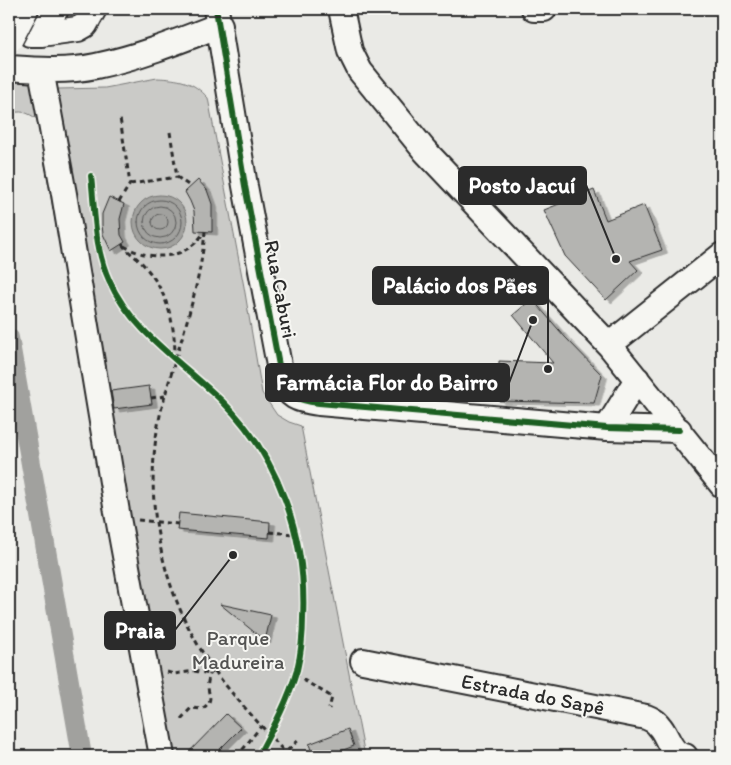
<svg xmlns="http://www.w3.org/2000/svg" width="731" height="765" viewBox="0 0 731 765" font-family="Itim,sans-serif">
  <defs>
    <filter id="shadow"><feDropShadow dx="5.5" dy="3" stdDeviation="0" flood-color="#0004"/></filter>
  </defs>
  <rect width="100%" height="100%" fill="#eaeae6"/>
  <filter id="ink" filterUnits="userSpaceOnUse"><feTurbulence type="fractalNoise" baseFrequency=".02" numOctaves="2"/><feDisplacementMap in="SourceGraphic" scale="10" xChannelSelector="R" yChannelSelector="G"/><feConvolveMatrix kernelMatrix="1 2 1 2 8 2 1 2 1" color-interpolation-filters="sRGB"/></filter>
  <g filter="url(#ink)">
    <path fill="#cacac7" stroke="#7a7a79" d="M 157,78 C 179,79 193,81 208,98 L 244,287 L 262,393 L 277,415 L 289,422 L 301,426 L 365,756 L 151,756 L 37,119 C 27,112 21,110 9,114 L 9,79 L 59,89 L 105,88 Z"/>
    <path fill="#a1a19e" stroke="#727270" d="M133 222a27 27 0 1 1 54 0a27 27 0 1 1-54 0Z"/>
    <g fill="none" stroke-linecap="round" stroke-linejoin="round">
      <path stroke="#5a5a59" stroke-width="1" d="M138 222a22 22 0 1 1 44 0a22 22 0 1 1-44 0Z
        M144 222a16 16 0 1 1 32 0a16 16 0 1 1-32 0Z
        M152 222a8 8 0 1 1 16 0a8 8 0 1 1-16 0Z"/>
      <path stroke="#a1a19e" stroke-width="20" d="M 9,338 L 82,756"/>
    </g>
    <path fill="#b4b4b1" stroke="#2b2b2b" filter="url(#shadow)" d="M 198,180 L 207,190 L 212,204 L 212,232 L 195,231 L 194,211 L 190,201 L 185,192 Z
      M 594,190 L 606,220 L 644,205 L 662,250 L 630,261 L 638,270 L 606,300 L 565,256 L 544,210 Z
      M 109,197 L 124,204 L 120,219 L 121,235 L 125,242 L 111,251 L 103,234 L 102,225 L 102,214 Z
      M 532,299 L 565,337 L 602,375 L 594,403 L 499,401 L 499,361 L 553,363 L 513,315 Z
      M 149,386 L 152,404 L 114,409 L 111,391 Z
      M 179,513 L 270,522 L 269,538 L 177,530 Z
      M 220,604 L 271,615 L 265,641 Z
      M 226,714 L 241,728 L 213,756 L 185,756 Z
      M 348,729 L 354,746 L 327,756 L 313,756 L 309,744 Z"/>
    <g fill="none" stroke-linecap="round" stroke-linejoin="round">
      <g stroke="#2b2b2b" stroke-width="28">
        <path id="minor" d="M 216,9 L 245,186 L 281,376 C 288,398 297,400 319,403 L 607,428 L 679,430
          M 341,9 L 350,51 L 360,71 L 425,151 L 609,345 L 722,485
          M 534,9 L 544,9
          M 30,34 L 41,34 L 56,9
          M 41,34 L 78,29 L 85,25 L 94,9
          M 9,68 C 37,70 68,72 96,66 C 139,57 179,41 220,25
          M 41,70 L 64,194 L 118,518 L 162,756
          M 609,345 L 722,255
          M 607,428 L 637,379
          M 363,661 L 646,717 C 651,719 656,721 659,726 C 668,735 670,755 685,756"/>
      </g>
      <path stroke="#2b2b2b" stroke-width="3" stroke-dasharray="5 4" stroke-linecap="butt" d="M 170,132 L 177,177 L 191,187
        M 130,184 L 177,177
        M 119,202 L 130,184 L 120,118
        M 205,231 C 200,293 176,351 161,411 C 141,495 160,589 208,661 C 231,696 261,724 288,756
        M 122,244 C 129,254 140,259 147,269 C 168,294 175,325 175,357
        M 124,246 C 152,262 187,260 204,232
        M 151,398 L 165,396
        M 138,520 L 178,524
        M 269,532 L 295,534
        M 167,672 L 174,674 L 194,671 L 210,674 L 215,670
        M 295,675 L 332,697 L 329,709
        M 181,719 L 191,708 L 202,709 C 214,700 209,698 208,687 C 207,683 209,678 210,674
        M 236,756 L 244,748 L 261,726
        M 281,756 L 300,739"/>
      <use href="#minor" stroke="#f6f6f2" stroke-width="24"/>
      <g stroke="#2b2b2b" stroke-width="31" stroke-linecap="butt">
        <path id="major-bridge" d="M 9,38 L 24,9"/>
      </g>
      <use href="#major-bridge" stroke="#f6f6f2" stroke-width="28"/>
      <g stroke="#f6f6f2" stroke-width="9">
        <path id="cycleway" d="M 216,9 L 245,186 L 281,376 C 288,398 297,400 319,403 L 607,428 L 679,430
          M 91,176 C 95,211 94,247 109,280 C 131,331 183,363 222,401 C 279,457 307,538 303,618 C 303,635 301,653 297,670 C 288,701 273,728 258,756"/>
      </g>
      <use href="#cycleway" stroke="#1b5e20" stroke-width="6"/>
    </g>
  </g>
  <g text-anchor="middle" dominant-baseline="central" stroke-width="4" stroke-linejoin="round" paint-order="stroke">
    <g font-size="21" fill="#2b2b2b" stroke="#f6f6f2">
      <text transform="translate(281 289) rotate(79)">Rua Caburi</text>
      <text transform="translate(533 694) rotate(11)">Estrada do Sapê</text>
    </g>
    <g font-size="21" fill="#535352" stroke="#f6f6f2">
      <text x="238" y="637">Parque<tspan x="238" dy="24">Madureira</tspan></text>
    </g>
  </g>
  <path fill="none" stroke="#2b2b2b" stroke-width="2" d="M616 259L586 185M548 369L548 285M533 320L509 383M233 555L175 630"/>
  <g fill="#2b2b2b" stroke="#f6f6f2" stroke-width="2">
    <circle cx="616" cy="259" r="5"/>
    <circle cx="548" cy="369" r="5"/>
    <circle cx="533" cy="320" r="5"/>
    <circle cx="233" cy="555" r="5"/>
  </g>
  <g fill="#2b2b2b" stroke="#2b2b2b" stroke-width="2">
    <rect x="459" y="167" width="127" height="37" rx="5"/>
    <rect x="373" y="267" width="175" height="37" rx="5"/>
    <rect x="266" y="364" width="243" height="37" rx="5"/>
    <rect x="105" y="612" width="70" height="37" rx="5"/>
  </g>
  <g font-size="22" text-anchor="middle" font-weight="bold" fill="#fff">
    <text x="522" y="193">Posto Jacuí</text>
    <text x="460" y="293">Palácio dos Pães</text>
    <text x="387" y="390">Farmácia Flor do Bairro</text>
    <text x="140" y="638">Praia</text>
  </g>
  <rect width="731" height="765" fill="none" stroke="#f6f6f2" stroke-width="30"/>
  <rect x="15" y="15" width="701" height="735" fill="none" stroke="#2b2b2b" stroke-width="2" filter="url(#ink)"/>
</svg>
